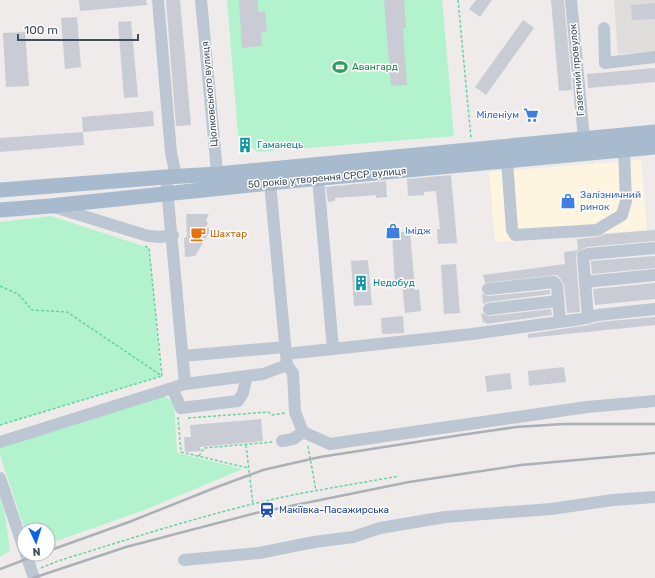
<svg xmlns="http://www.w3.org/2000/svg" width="655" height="578" viewBox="0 0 655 578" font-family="Rubik,sans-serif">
  <rect width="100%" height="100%" fill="#eeebea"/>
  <path fill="#fdf5e0" d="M 641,160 L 647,230 L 495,242 L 489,172 Z"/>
  <path fill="#dfdcdc" d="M 614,0 L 655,0 L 655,51 L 618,54 Z"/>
  <path fill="#b2f2cd" d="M 227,0 L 442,0 L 454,136 L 257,152 L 238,135 Z
    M 51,216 L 149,248 L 161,376 L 0,425 L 0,222 Z
    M 162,395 L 174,402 L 177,453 L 243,469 L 144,510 L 48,544 L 48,530 L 25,530 L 0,455 L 0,447 Z
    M 0,498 L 5,514 L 10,551 L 0,557 Z"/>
  <path fill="#c9ccd4" d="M 79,0 L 146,0 L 147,5 L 80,11 Z
    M 166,0 L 180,0 L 191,125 L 176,126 Z
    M 239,0 L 258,0 L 258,12 L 265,11 L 267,31 L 261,32 L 262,46 L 242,48 Z
    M 384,0 L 404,0 L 406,28 L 403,28 L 407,85 L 391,86 Z
    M 476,0 L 492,0 L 480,17 L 469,9 Z
    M 551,0 L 564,0 L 572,90 L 559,91 Z
    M 655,3 L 655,19 L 632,20 L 631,5 Z
    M 77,17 L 81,67 L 65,69 L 61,18 Z
    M 523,20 L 534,28 L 486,95 L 475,87 Z
    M 131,21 L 138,97 L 124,98 L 118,22 Z
    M 25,32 L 29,86 L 6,87 L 3,33 Z
    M 655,68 L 655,82 L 588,88 L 587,74 Z
    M 153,111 L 154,126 L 83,132 L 82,117 Z
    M 83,132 L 84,145 L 0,152 L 0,138 Z
    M 243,139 L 252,147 L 248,152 L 239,144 Z
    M 451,175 L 457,243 L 438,244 L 437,229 L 440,229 L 436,191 L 424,192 L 424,195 L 408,196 L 407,179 Z
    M 386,181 L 387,197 L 376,198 L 376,195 L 335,198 L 335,201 L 328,202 L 326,187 Z
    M 186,214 L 209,214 L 206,220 L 208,223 L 206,227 L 211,230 L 195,256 L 185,257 L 184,238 L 187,237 Z
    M 655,230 L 655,241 L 587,247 L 577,252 L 576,257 L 580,312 L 567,313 L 564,285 L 560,278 L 557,275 L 485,283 L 483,275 L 565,264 L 564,252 L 578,250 L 577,239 L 597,237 L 605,234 Z
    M 410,231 L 415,290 L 419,289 L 421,311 L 405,313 L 402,284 L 395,284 L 392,233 Z
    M 655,256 L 655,268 L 592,274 L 591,261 Z
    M 368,260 L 372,305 L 354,306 L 351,261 Z
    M 456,264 L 460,313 L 444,314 L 441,265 Z
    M 655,283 L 655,299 L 595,305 L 593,289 Z
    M 550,290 L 550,294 L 488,302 L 483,304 L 482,294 L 489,296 Z
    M 551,309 L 552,315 L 486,324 L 486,322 L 483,323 L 481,313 L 490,316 Z
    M 403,316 L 404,333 L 382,334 L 381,318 Z
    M 655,317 L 655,325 L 528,338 L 528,334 L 589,325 L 599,322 Z
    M 564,367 L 566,382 L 529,386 L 528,371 Z
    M 510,373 L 512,389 L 487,392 L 485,376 Z
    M 261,419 L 263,441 L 200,447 L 201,451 L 185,452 L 184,437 L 191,437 L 190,425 Z"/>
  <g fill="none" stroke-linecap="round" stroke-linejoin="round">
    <path stroke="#68d3a1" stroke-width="1.5" stroke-dasharray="3 2" stroke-linecap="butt" d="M 458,0 L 471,138
      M 145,246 L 149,248 L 162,376
      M 0,286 L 18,294 L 32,310 L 67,312 L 162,376
      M 178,417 L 181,452 L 248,468
      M 188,418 L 268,412 L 272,415 L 285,413
      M 0,425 L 162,376
      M 246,445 L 253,504
      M 308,446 L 316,491
      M 199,456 L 204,448 L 273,442
      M 41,568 L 58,561 C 123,541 187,520 253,504 C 301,492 350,485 399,476"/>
    <path stroke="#bcc7d3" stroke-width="12" d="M 158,0 L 171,153 L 176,176
      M 201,0 L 218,183
      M 571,0 L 584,139
      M 604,28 L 605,63 L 655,57
      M 507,161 L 512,230 L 515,235 L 597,230 L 622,215 L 626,201 L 624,150
      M 166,177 L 185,384
      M 318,178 L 333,349
      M 54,207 L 148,236 L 160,237 L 173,235
      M 585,282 L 655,275
      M 488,289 L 554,282 L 557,286 L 560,322
      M 489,309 L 558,301
      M 588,318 L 583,256 L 588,254 L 655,248
      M 286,354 L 472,334 L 581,319 L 598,315 L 655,309
      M 183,356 L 285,347
      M 172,388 L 181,408 L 238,401 L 243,393 L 247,376
      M 303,432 L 330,444 L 587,407 L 655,401
      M 282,441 L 293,439 L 303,432 L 295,412 L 293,373 L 287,365
      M 0,442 L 185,384 L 263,374 L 287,365 L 270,183
      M 0,478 L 24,549
      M 26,554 L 34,578
      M 184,560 L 259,553 L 314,542 L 353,537 L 380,528 L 445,517 L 551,509 L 613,500 L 655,497"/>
    <path stroke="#a7bace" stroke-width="15" d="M 0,190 L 166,177 L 218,174 L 655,132
      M 0,210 L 50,206 L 279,182 L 655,147"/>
    <path stroke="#acb0b7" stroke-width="2.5" d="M 48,551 L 129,522 L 217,487 L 263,470 L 320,457 L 461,435 L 516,427 L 564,424 L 655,424
      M 0,569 L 40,554
      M 33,578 L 126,547 L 256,513 L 409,482 L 521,465 L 655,453"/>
  </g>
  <defs>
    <g id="stadium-bare" transform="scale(1.2)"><path d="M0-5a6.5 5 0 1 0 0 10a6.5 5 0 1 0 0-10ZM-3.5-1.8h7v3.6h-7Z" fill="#2e9e5b" stroke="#fff" stroke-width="2.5" paint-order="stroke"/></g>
    <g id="supermarket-bare" transform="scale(1.2)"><path d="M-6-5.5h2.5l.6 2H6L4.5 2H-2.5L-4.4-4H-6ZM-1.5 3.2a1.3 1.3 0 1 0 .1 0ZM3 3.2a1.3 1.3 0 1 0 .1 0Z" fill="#3f7fe0" stroke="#fff" stroke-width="2.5" paint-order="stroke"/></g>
    <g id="building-bare" transform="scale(1.2)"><path d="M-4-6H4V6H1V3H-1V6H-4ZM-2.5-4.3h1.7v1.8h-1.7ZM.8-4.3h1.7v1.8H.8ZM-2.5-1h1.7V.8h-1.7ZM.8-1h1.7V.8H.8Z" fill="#0f9aa8" stroke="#fff" stroke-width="2.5" paint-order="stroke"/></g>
    <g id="shop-bare" transform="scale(1.2)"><path d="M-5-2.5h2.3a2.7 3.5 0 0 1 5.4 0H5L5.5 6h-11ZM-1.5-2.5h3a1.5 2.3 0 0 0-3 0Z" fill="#3f7fe0" stroke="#fff" stroke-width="2.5" paint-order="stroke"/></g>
    <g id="cafe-bare" transform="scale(1.2)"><path d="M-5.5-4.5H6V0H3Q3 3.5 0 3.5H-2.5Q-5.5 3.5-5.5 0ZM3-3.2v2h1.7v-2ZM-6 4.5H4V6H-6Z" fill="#e8710a" stroke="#fff" stroke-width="2.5" paint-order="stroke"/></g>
    <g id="station-bare" transform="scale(1.2)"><path d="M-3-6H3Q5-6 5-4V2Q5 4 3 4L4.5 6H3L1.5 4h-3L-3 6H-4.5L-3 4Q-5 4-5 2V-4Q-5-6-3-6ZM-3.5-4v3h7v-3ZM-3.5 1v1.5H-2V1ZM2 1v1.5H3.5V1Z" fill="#1a4fb4" stroke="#fff" stroke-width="2.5" paint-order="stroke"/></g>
  </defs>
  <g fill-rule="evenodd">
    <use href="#stadium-bare" x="340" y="67"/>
    <use href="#supermarket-bare" x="531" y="115"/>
    <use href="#building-bare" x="245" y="145"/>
    <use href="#shop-bare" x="568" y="201"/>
    <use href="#shop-bare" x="393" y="231"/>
    <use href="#cafe-bare" x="198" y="234"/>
    <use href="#building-bare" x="361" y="283"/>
    <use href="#station-bare" x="267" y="510"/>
  </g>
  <g text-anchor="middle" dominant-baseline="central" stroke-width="3" stroke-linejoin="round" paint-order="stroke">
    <g font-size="10" fill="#27864d" stroke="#fff" text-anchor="start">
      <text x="352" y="67">Авангард</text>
    </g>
    <g font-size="10" fill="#424e5a" stroke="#fff">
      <text transform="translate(577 70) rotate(-95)">Газетний провулок</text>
      <text transform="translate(210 94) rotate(-95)">Ціолковського вулиця</text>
      <text transform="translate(327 178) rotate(-5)">50 років утворення СРСР вулиця</text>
    </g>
    <g font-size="10" fill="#366cbe" stroke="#fff" text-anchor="start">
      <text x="519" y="115" text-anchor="end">Міленіум</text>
      <text x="580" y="195">Залізничний<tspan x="580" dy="12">ринок</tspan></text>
      <text x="405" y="231">Імідж</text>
    </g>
    <g font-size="10" fill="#0d838f" stroke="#fff" text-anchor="start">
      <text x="257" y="145">Гаманець</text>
      <text x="373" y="283">Недобуд</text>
    </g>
    <g font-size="10" fill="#c56008" stroke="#fff" text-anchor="start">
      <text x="210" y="234">Шахтар</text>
    </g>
    <g font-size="10" fill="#164399" stroke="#fff" text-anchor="start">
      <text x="279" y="510">Макіївка-Пасажирська</text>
    </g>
  </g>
  <g transform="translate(36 542) rotate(176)"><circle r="19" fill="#ffffff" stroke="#b3b8bd"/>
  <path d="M0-3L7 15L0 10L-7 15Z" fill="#0765ec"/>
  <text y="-6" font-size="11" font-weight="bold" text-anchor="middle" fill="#424e5a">N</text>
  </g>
  <path d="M18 34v6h120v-6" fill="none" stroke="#424e5a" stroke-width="2"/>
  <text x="24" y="34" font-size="12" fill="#424e5a" stroke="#ffffff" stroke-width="3" paint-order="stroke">100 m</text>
</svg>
